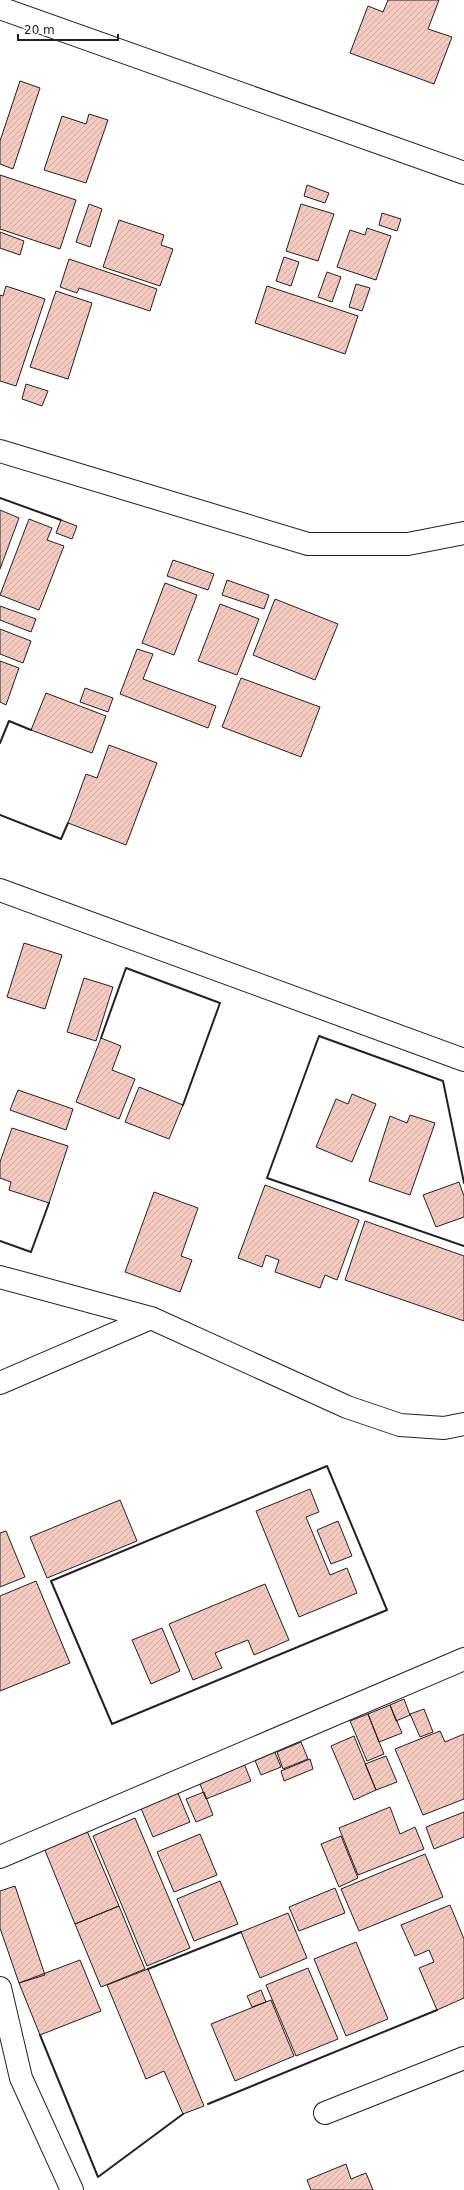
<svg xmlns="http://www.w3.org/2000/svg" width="464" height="2190" viewBox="0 0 464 2190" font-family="'DejaVu Sans',sans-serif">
  <defs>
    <pattern id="building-hatch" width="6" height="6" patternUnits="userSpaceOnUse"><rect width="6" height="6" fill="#f3c9c0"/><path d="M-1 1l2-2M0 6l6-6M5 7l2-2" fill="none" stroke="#d0aca5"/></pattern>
  </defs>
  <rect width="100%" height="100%" fill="#fff"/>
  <path fill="url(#building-hatch)" stroke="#222" d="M 388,0 L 439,0 L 428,29 L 452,37 L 434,84 L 350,53 L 368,6 L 383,12 Z
    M 20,81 L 40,88 L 13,169 L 0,164 L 0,141 Z
    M 89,114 L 108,120 L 86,183 L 44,170 L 62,116 L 86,124 Z
    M 0,175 L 76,200 L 60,249 L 0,229 Z
    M 307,185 L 329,193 L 325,203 L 304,196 Z
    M 89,204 L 102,209 L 90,247 L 76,242 Z
    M 301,204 L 334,214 L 318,261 L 286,251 Z
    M 382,213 L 401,219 L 397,231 L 379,225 Z
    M 119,220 L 164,235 L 161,245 L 173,249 L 160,286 L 103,267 Z
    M 367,228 L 391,236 L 376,280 L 337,267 L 350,230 L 365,235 Z
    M 0,232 L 24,241 L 20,255 L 0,248 Z
    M 284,257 L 299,262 L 291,286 L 276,281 Z
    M 69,259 L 157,289 L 150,311 L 79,288 L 77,293 L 60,287 Z
    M 327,272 L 341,277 L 332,302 L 318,297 Z
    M 356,284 L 370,288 L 362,311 L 349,307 Z
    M 6,286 L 45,299 L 16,386 L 0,381 L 0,295 L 3,296 Z
    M 267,286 L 358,316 L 345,354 L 255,323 Z
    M 56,291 L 92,303 L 68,379 L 30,367 Z
    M 26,384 L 48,391 L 42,406 L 22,399 Z
    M 0,510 L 19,518 L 0,569 Z
    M 29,519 L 52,528 L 47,540 L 64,546 L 39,610 L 0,595 Z
    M 61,520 L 77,526 L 72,539 L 56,533 Z
    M 173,560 L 214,574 L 208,590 L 167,576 Z
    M 227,580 L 269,595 L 264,609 L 222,595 Z
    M 165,583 L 197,595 L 174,655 L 142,643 Z
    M 275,599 L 338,624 L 315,680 L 253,655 Z
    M 220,604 L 259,619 L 237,675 L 198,661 Z
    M 0,606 L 36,619 L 31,632 L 0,620 Z
    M 0,629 L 31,641 L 23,663 L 0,654 Z
    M 137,649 L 153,654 L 143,679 L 216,706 L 208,728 L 120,694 Z
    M 0,661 L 19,668 L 6,705 L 0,702 Z
    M 241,678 L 320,707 L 301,757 L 222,727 Z
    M 85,688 L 113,698 L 108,712 L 80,702 Z
    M 46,693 L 106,716 L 92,753 L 31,730 Z
    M 109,745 L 157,763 L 126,845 L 68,823 L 86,774 L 97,778 Z
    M 24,943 L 62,955 L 45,1009 L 7,997 Z
    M 84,978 L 113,987 L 96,1041 L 67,1032 Z
    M 101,1038 L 121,1046 L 112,1070 L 135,1079 L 119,1119 L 76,1102 Z
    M 139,1087 L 183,1105 L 169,1139 L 125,1122 Z
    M 18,1090 L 73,1109 L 66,1130 L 10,1110 Z
    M 352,1094 L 376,1104 L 352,1162 L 316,1147 L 336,1099 L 348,1104 Z
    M 410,1115 L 435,1123 L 410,1195 L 369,1181 L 390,1116 L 407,1123 Z
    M 12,1128 L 68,1146 L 49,1203 L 9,1190 L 11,1182 L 0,1178 L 0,1162 Z
    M 459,1182 L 464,1196 L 464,1217 L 436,1227 L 423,1195 Z
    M 265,1185 L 359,1220 L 337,1280 L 325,1275 L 320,1288 L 275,1272 L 279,1260 L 266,1255 L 262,1267 L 238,1258 Z
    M 154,1192 L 198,1208 L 181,1256 L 192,1260 L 180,1292 L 125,1272 Z
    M 365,1221 L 464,1256 L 464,1321 L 345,1280 Z
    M 310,1489 L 319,1512 L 306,1517 L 330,1575 L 347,1568 L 357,1593 L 299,1617 L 256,1511 Z
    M 120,1500 L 137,1541 L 47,1578 L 30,1537 Z
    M 338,1521 L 352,1556 L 331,1564 L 317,1530 Z
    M 6,1531 L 25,1577 L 0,1587 L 0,1533 Z
    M 36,1581 L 70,1663 L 0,1691 L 0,1596 Z
    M 265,1584 L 289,1640 L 254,1655 L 248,1640 L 215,1653 L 222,1668 L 193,1680 L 169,1624 Z
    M 162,1628 L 180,1671 L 151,1684 L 132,1640 Z
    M 404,1699 L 410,1715 L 396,1721 L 390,1705 Z
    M 390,1705 L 402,1733 L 379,1742 L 368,1714 Z
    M 424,1709 L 433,1732 L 420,1737 L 410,1714 Z
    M 368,1714 L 384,1754 L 367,1761 L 350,1721 Z
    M 440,1731 L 445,1742 L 464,1734 L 464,1799 L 423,1815 L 395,1749 Z
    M 354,1736 L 376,1790 L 354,1800 L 331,1746 Z
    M 301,1742 L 308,1759 L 283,1769 L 277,1752 Z
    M 274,1750 L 281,1767 L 261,1775 L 254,1758 Z
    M 386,1756 L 397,1782 L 376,1790 L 365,1764 Z
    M 310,1759 L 313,1769 L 284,1781 L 281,1771 Z
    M 243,1761 L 251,1781 L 206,1799 L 198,1779 Z
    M 177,1791 L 190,1822 L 153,1837 L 140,1806 Z
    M 204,1792 L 213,1815 L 196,1822 L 186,1799 Z
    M 390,1807 L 400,1834 L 415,1827 L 424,1849 L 358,1875 L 339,1828 Z
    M 464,1812 L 464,1837 L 434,1849 L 426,1827 Z
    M 135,1818 L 190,1948 L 147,1966 L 93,1836 Z
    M 87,1831 L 119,1906 L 75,1924 L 44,1848 Z
    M 200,1834 L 217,1875 L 174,1892 L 157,1852 Z
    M 341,1836 L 358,1878 L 339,1887 L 321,1844 Z
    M 425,1854 L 443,1897 L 359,1931 L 341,1889 Z
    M 220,1881 L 238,1924 L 194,1941 L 177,1899 Z
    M 15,1886 L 45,1975 L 19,1983 L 0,1928 L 0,1891 Z
    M 335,1888 L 345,1913 L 299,1931 L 289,1907 Z
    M 450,1905 L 464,1939 L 464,1998 L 437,2010 L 419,1968 L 434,1962 L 429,1950 L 415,1956 L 401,1925 Z
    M 119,1906 L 145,1969 L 101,1987 L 75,1924 Z
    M 288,1913 L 307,1958 L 260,1978 L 241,1932 Z
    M 356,1942 L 388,2019 L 346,2036 L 314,1959 Z
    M 80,1960 L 101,2011 L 40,2035 L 19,1983 Z
    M 308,1968 L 338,2039 L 296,2056 L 266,1985 Z
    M 148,1969 L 204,2106 L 183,2114 L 164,2071 L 146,2079 L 107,1985 Z
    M 261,1990 L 266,2002 L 252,2007 L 247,1996 Z
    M 271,2000 L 294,2056 L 235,2081 L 211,2024 Z
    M 346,2164 L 351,2179 L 366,2173 L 373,2190 L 311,2190 L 307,2180 Z"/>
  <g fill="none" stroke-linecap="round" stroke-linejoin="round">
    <g stroke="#222" stroke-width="24">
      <path id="street" d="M 0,8 L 464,173
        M 0,451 L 308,544 L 408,544 L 464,533
        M 0,890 L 464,1060
        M 0,1277 L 151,1318 L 347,1407 L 400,1425 L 444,1428 L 464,1424
        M 0,1383 L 151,1318
        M 0,1857 L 464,1659
        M 0,1988 L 21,2078 L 72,2190
        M 325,2113 L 464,2058"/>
    </g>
    <use href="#street" stroke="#fff" stroke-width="22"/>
    <path stroke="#222" stroke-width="2" d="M 0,498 L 61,520
      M 0,743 L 9,721 L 31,730
      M 0,815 L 61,839 L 68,823
      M 101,1038 L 126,968 L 220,1003 L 183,1105
      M 464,1183 L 443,1081 L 319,1036 L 267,1178 L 464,1246
      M 0,1241 L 31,1252 L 49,1203
      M 327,1466 L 387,1610 L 112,1724 L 51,1581 Z
      M 148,1969 L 241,1932
      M 40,2035 L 98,2177 L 183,2114
      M 208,2104 L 437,2010"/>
  </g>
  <path d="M18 34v6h100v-6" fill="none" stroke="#222222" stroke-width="2"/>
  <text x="24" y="34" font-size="12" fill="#222222" stroke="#ffffff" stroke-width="3" paint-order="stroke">20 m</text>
</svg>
